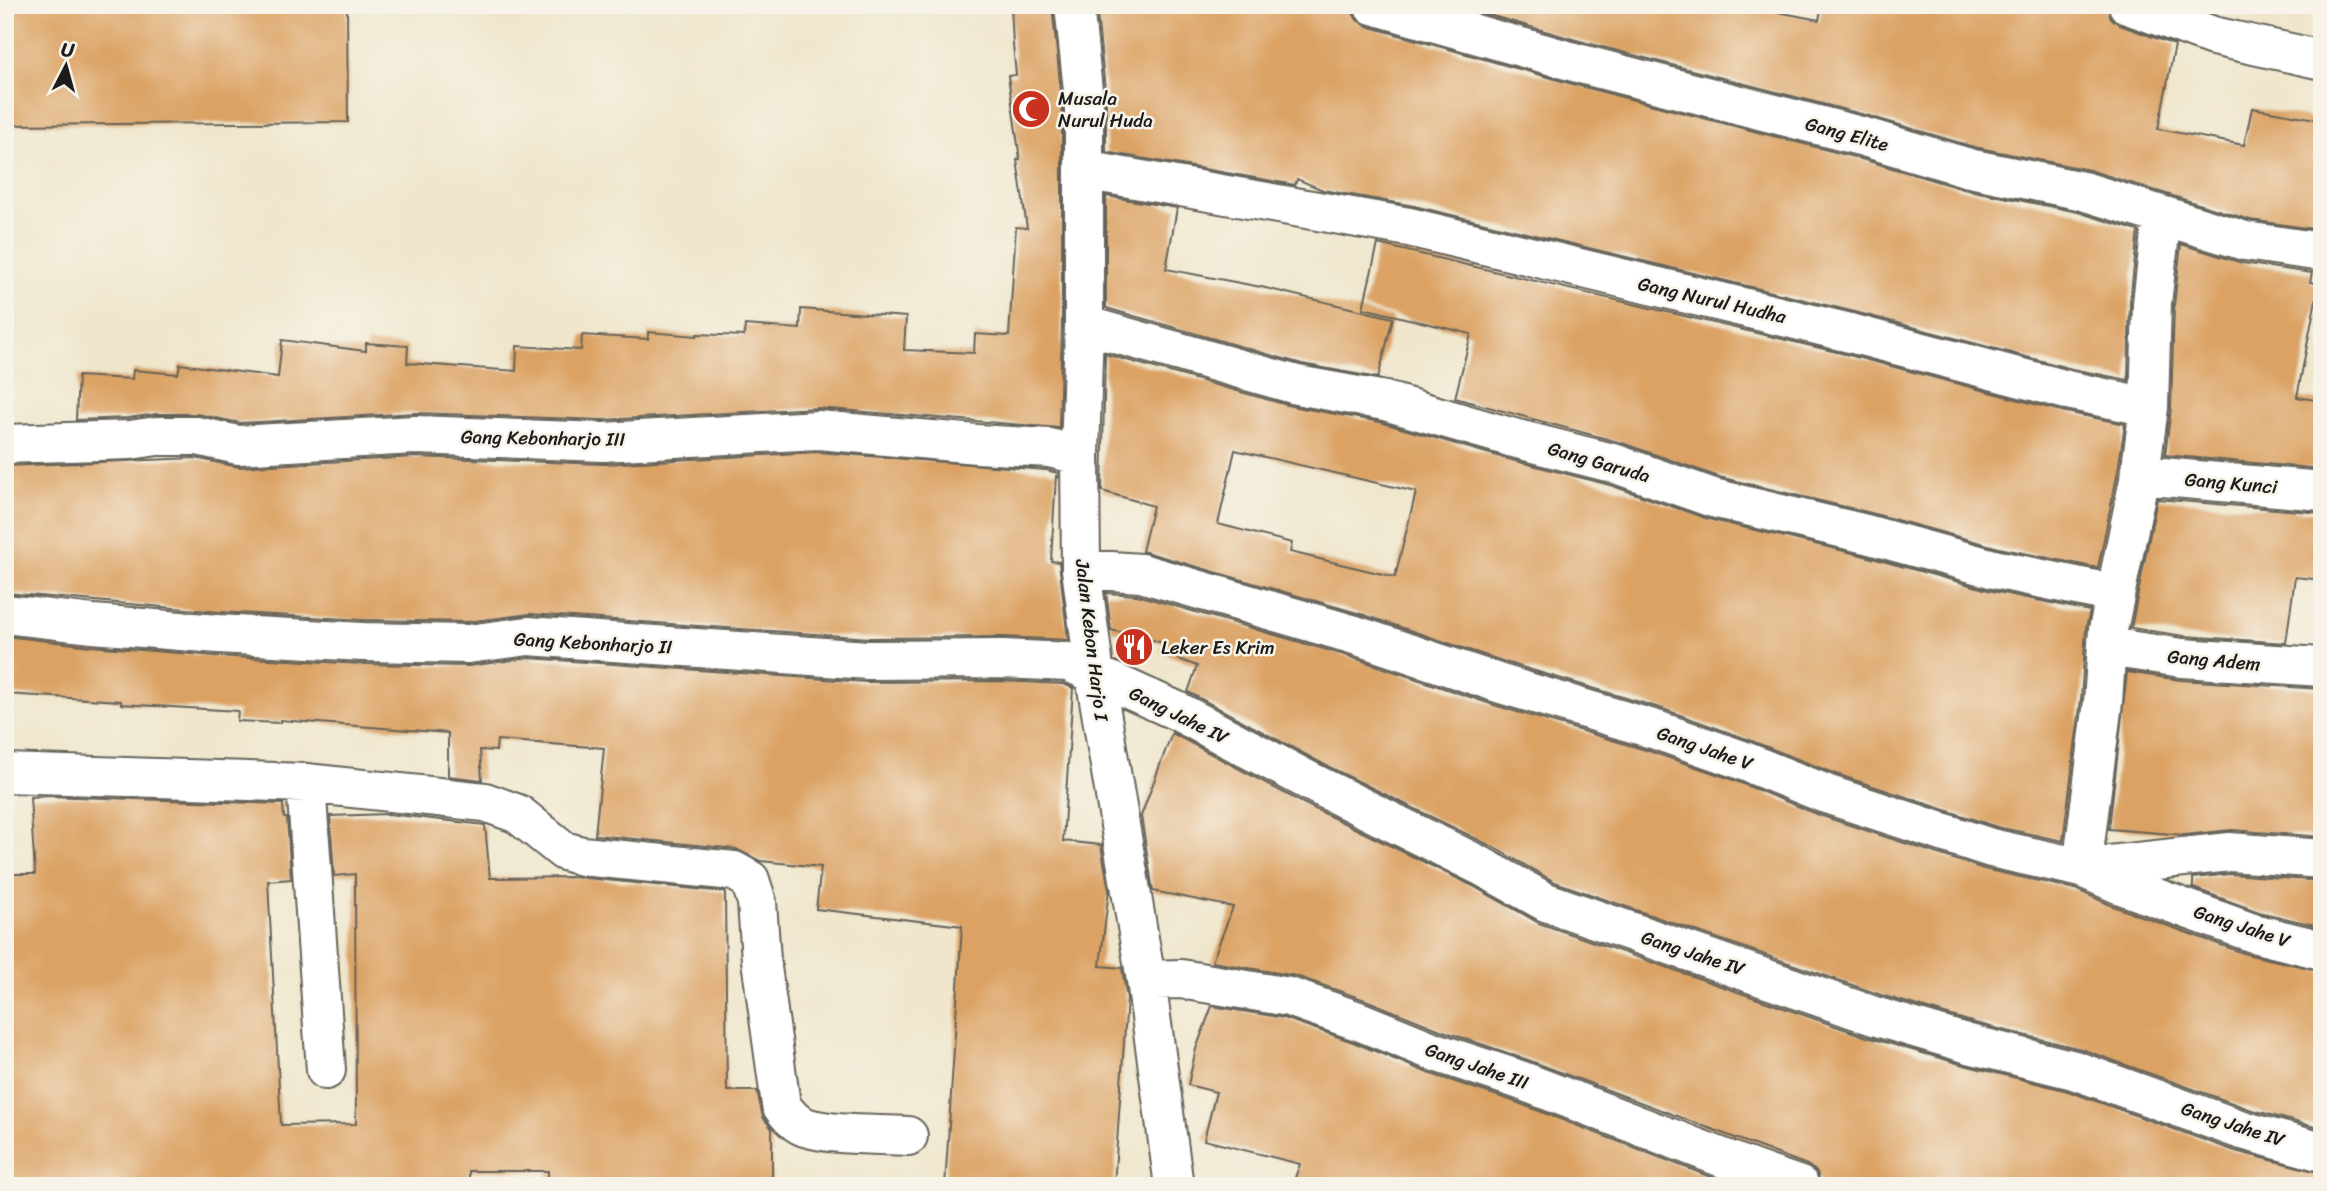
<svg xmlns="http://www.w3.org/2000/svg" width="2327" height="1191" viewBox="0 0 2327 1191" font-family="Sriracha,sans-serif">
  <rect width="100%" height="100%" fill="#f7f3e8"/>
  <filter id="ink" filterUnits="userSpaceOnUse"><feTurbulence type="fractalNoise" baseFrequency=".0143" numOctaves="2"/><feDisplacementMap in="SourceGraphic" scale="14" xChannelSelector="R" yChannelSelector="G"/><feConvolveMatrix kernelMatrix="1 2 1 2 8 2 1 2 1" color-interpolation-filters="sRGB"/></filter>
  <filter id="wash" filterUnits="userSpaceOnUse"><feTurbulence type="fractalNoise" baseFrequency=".00686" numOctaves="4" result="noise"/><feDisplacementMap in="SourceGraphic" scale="28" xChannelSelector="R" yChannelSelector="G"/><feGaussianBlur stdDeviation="1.57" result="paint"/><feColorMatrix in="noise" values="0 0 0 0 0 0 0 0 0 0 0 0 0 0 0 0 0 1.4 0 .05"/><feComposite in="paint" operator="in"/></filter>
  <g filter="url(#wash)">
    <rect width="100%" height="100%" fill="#efe6cc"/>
    <g id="blocks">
      <path fill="#dba264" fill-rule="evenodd" d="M 5,5 L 347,5 L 348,122 L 5,125 Z
        M 1011,5 L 1052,5 L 1062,101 L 1062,325 L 1059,428 L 817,408 L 603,420 L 416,413 L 240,423 L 197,414 L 157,414 L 128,418 L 76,420 L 78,376 L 132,379 L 133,370 L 178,374 L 180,364 L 278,377 L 282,340 L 366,351 L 366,343 L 408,346 L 407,363 L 516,371 L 517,346 L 581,350 L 582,335 L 648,339 L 648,332 L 697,336 L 697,334 L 744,336 L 745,325 L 800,329 L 801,309 L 906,317 L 904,350 L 974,353 L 975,334 L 1009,336 L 1016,227 L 1027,228 L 1017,160 L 1020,159 L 1008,76 L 1016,75 L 1013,45 Z
        M 1096,5 L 1352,5 L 1352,11 L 1357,20 L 1367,26 L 1576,85 L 1858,158 L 1963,189 L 2078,212 L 2138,231 L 2130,302 L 2128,380 L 2072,369 L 1855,312 L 1414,206 L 1323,190 L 1297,179 L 1295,185 L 1106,152 L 1106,98 Z
        M 1454,5 L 1742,5 L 1819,20 L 1822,5 L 2107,6 L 2111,18 L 2120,25 L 2175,45 L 2158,129 L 2244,145 L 2252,108 L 2322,120 L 2320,230 L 2250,220 L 2089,170 L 1974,147 L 1869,116 L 1587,43 Z
        M 1106,196 L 1177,208 L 1166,269 L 1261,287 L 1393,318 L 1378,378 L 1302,364 L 1106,308 Z
        M 1378,244 L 1845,354 L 2061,411 L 2125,424 L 2118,471 L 2098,568 L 1999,548 L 1871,513 L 1719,477 L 1622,443 L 1455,398 L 1471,334 L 1363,308 Z
        M 2181,244 L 2242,263 L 2312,273 L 2310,282 L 2319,284 L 2297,397 L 2322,401 L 2322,469 L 2165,455 L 2171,408 L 2174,305 Z
        M 1105,354 L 1291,406 L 1380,422 L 1504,458 L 1610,485 L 1708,519 L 1861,555 L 1988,590 L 2090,611 L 2086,628 L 2081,700 L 2063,841 L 1997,827 L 1833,773 L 1747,739 L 1663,709 L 1508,663 L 1361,614 L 1142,551 L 1153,506 L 1102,491 ZM 1235,450 L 1416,492 L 1395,577 L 1290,552 L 1292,543 L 1218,524 Z
        M 818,452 L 1046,470 L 1058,473 L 1058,477 L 1056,476 L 1051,561 L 1059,562 L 1068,640 L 1003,637 L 869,638 L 530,614 L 467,622 L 364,620 L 219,612 L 5,593 L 5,466 L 195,458 L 239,467 L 415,457 L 604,464 Z
        M 2157,499 L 2322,513 L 2322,580 L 2295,577 L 2286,643 L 2184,636 L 2131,628 Z
        M 1106,593 L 1137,595 L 1348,656 L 1494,705 L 1649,751 L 1731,779 L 1819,815 L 1984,869 L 2075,889 L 2113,906 L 2246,954 L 2322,971 L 2322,1129 L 2249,1109 L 2081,1049 L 1975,1023 L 1881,995 L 1555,882 L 1491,846 L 1323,764 L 1188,692 L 1197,666 L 1160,652 L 1164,643 L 1111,630 Z
        M 5,636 L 91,646 L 216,656 L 362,664 L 468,666 L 529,658 L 866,682 L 1003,681 L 1063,684 L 1073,688 L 1063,841 L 1101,845 L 1109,890 L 1100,966 L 1122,968 L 1127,999 L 1114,1186 L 945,1186 L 962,926 L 816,909 L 821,867 L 760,861 L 736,849 L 595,835 L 604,748 L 497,740 L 496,751 L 480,750 L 482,780 L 448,776 L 448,733 L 280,720 L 280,723 L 237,721 L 238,711 L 121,704 L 121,701 L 5,694 Z
        M 2127,672 L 2180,680 L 2322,689 L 2322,837 L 2232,830 L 2185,835 L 2109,829 Z
        M 1172,733 L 1303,803 L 1471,885 L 1539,923 L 1867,1037 L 1964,1065 L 2068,1091 L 2235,1151 L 2322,1173 L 2322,1186 L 1821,1186 L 1817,1172 L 1807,1165 L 1528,1060 L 1443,1031 L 1368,1001 L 1296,976 L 1212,962 L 1233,907 L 1153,891 L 1141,816 Z
        M 45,796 L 283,804 L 284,818 L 287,818 L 291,879 L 268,881 L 281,1125 L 356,1124 L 355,874 L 334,876 L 330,816 L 388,814 L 485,825 L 490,878 L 576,877 L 725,892 L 727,1091 L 757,1091 L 763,1117 L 772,1129 L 772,1186 L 548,1186 L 548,1171 L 469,1171 L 469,1186 L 5,1186 L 5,874 L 35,874 L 30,797 Z
        M 2230,874 L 2322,881 L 2322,927 L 2259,912 L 2193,888 L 2193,878 Z
        M 1212,1006 L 1284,1018 L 1353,1042 L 1428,1073 L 1513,1101 L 1734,1186 L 1292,1186 L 1300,1164 L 1204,1140 L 1216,1092 L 1188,1085 L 1196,1049 Z"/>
    </g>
  </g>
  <g filter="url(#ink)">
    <use href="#blocks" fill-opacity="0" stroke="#66635a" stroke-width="2"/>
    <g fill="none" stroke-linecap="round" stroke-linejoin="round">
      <g stroke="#66635a" stroke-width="42">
        <path id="minor" d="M 1074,5 L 1084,100 L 1084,325 L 1080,455 L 1081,569 L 1095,676 L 1146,980 L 1174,1186
          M 1373,5 L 1581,64 L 1864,137 L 1969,168 L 2083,191 L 2245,241 L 2322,252
          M 2128,5 L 2213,36 L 2322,60
          M 1084,170 L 1409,227 L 1850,333 L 2067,390 L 2149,407 L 2152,303 L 2162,217
          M 1084,325 L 1297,385 L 1385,401 L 1510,437 L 1616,464 L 1713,498 L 1866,534 L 1994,569 L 2115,594
          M 2149,407 L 2140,475 L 2108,630 L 2103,702 L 2082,868 L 2230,852 L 2322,859
          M 5,444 L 130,440 L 157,436 L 197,436 L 238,445 L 415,435 L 603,442 L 818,430 L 977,444 L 1049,448 L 1080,455
          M 2140,475 L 2322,491
          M 1081,569 L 1141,573 L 1355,635 L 1501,684 L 1656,730 L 1739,759 L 1826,794 L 1991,848 L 2082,868 L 2121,885 L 2253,933 L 2322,950
          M 5,614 L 93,624 L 218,634 L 363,642 L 468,644 L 528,636 L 868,660 L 1003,659 L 1068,662 L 1177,711 L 1313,783 L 1481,866 L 1546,902 L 1874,1016 L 1969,1044 L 2074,1070 L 2242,1130 L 2322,1152
          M 2107,647 L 2182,658 L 2322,667
          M 5,773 L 306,783 L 485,802 L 518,814 L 564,851 L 582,856 L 734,871 L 750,880 L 757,902 L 761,960 L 781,1105 C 787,1114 794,1123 805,1127 C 832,1136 878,1134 908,1136
          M 306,783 L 326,1070
          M 1146,980 L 1181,979 L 1289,997 L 1361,1022 L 1435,1052 L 1520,1080 L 1754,1170 L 1800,1186"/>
      </g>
      <use href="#minor" stroke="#fff" stroke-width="38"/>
    </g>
  </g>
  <defs>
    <g id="mosque-disc" transform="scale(2.0125)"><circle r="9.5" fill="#c8321e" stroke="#f7f3e8"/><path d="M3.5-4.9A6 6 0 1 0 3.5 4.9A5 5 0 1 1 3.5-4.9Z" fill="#fff"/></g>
    <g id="restaurant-disc" transform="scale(2.0125)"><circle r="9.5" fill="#c8321e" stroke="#f7f3e8"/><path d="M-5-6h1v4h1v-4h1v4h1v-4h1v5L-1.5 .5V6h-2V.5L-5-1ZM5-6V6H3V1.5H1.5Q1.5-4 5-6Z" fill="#fff"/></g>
  </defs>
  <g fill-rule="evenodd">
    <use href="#mosque-disc" x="1031" y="109"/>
    <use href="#restaurant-disc" x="1134" y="647"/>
  </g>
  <g text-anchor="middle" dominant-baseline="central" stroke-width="5" stroke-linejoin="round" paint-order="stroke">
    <g font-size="19" fill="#1c1c1c" stroke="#f7f3e8" text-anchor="start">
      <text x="1058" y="98">Musala<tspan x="1058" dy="22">Nurul Huda</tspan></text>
      <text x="1161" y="647">Leker Es Krim</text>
    </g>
    <g font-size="19" fill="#1c1c1c" stroke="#f7f3e8">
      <text transform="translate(1847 134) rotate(15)">Gang Elite</text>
      <text transform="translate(1712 300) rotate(13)">Gang Nurul Hudha</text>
      <text transform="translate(543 438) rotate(1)">Gang Kebonharjo III</text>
      <text transform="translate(1599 462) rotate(16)">Gang Garuda</text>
      <text transform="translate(2231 483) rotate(5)">Gang Kunci</text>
      <text transform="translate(1092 640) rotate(83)">Jalan Kebon Harjo I</text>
      <text transform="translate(593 643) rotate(3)">Gang Kebonharjo II</text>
      <text transform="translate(2214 660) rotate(5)">Gang Adem</text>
      <text transform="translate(1179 715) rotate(26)">Gang Jahe IV</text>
      <text transform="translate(1705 748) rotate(19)">Gang Jahe V</text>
      <text transform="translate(2242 926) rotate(18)">Gang Jahe V</text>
      <text transform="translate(1693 953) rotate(18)">Gang Jahe IV</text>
      <text transform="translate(1477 1066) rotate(19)">Gang Jahe III</text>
      <text transform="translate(2233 1124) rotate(18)">Gang Jahe IV</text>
    </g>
  </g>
  <rect width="2327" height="1191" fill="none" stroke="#f7f3e8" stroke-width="28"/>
  <g transform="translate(66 66) rotate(6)" stroke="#f7f3e8" stroke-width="5" paint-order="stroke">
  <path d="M0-5L12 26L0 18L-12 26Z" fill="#1c1c1c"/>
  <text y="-10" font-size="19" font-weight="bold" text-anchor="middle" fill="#1c1c1c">U</text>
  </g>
</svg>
